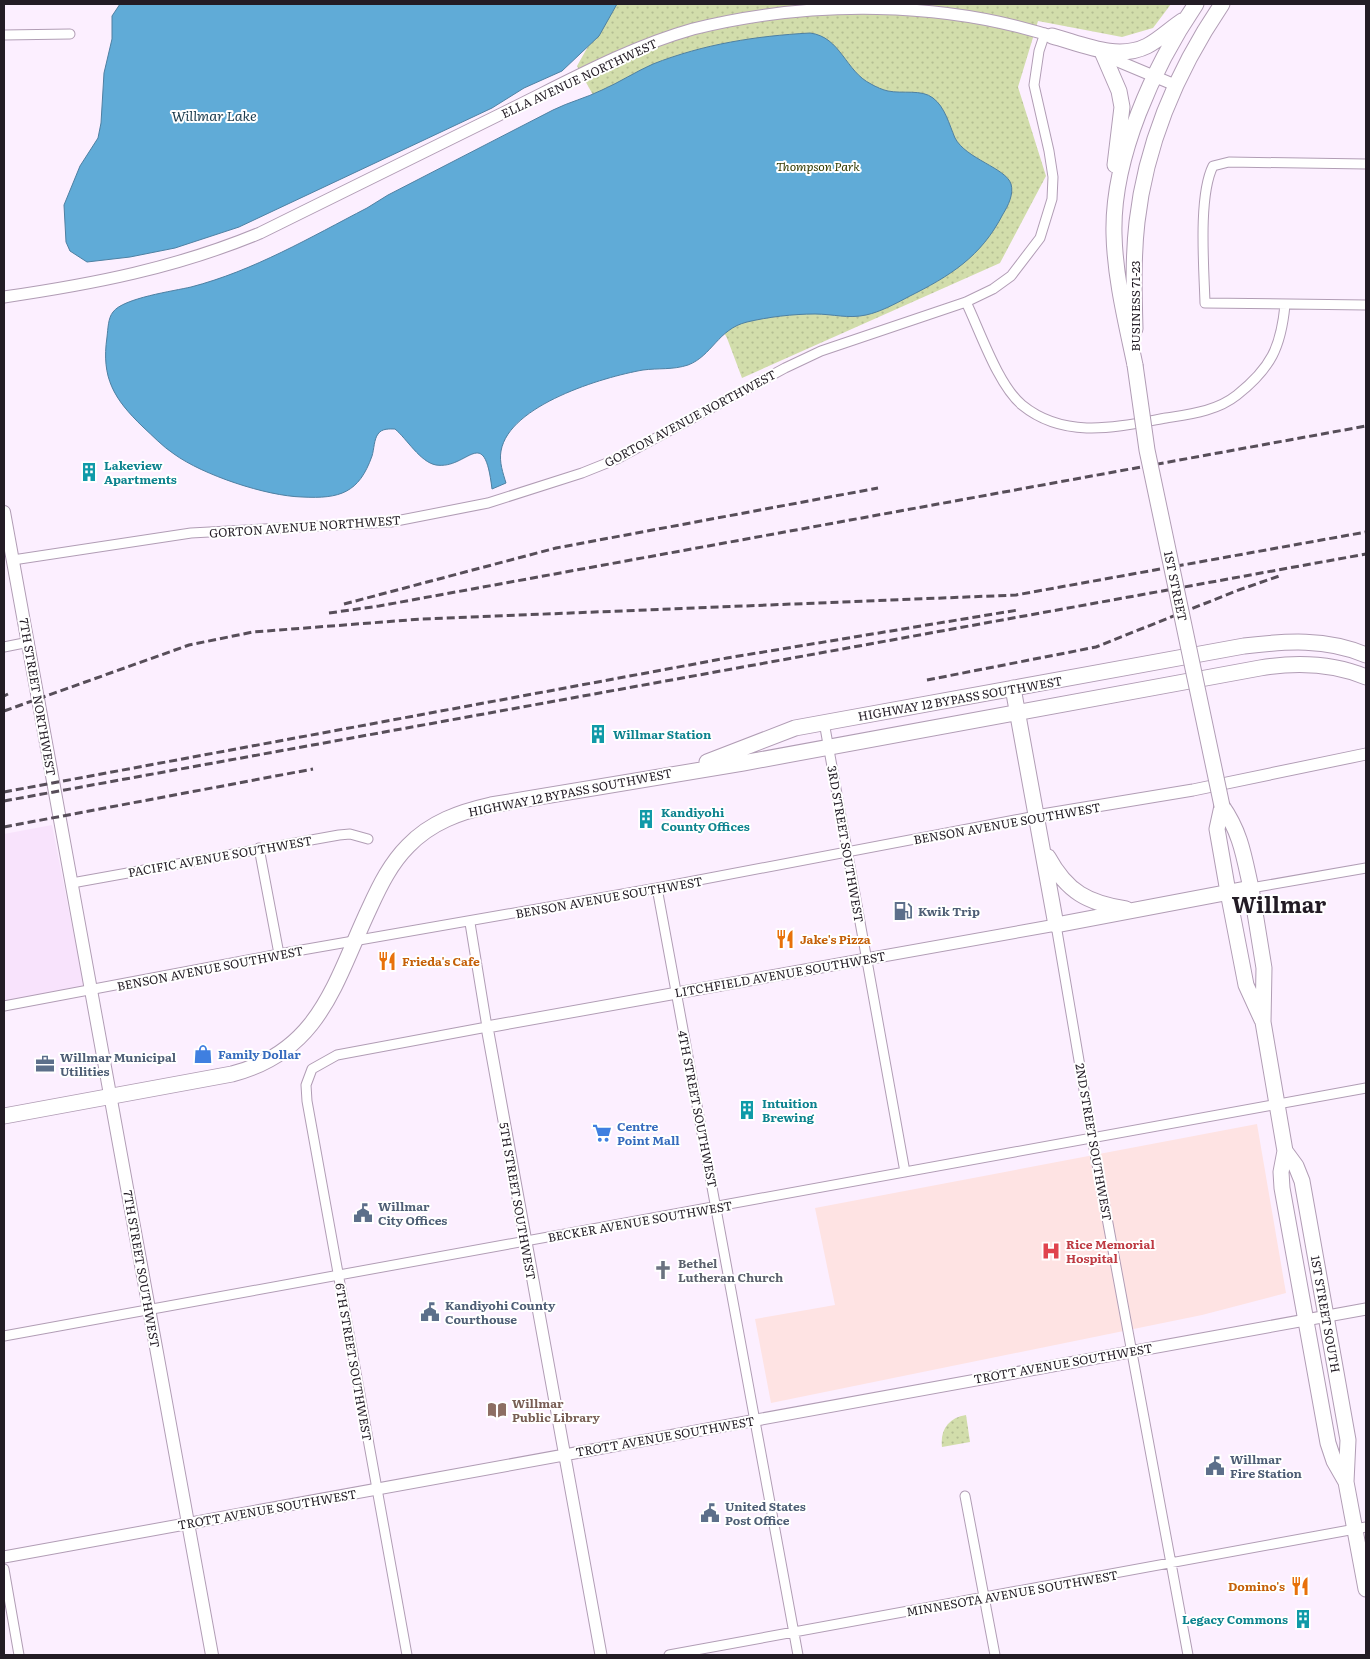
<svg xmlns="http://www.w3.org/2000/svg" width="1370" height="1659" viewBox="0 0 1370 1659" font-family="Literata,serif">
  <defs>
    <pattern id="park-dots" width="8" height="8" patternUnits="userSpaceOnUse" patternTransform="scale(1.25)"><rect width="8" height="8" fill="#d2ddab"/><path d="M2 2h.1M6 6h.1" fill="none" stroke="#b4bd93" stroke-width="1.8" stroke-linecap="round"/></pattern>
  </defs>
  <rect width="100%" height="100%" fill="#fcefff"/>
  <path fill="#f8e3fc" d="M 52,825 L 84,986 L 4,1002 L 4,834 Z"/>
  <path fill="#fee3e3" d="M 1257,1124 L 1286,1293 L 1202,1315 L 771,1403 L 755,1319 L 835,1305 L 815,1208 Z"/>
  <path fill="url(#park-dots)" d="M 612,4 L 1171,4 L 1153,28 L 1122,37 L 1038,21 L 1018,87 L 1046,176 L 1000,263 L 742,378 L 727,338 L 577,66 Z
    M 966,1415 L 970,1442 L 942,1447 C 940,1430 948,1418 966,1415 Z"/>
  <path fill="#60abd7" stroke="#4e80a2" d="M 120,4 L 617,4 L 599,36 L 562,71 L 524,88 L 492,108 L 239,227 L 175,248 L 130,257 L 87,262 L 70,251 L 66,242 L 64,205 L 80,166 L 98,138 L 101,123 L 104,73 L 112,39 L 112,16 Z
    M 810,33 C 841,37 845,71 871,84 C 876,87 883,90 888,91 C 902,94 922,89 933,98 C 945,107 949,124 955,138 C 966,159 1006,168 1011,184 C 1014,194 1008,206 1003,214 C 981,257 950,276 908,297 C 895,304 880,312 866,315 C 848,319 833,314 815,314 C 793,314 768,317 747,322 C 718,329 712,356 688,365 C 673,370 658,368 643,370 C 603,377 509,405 501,451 C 499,462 503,473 506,483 L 492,489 C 484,422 468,470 436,465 C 420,462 407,439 395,429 C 390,429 382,428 378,434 C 374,439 374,450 372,456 C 359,493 340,499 302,497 C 266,496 203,475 174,454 C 162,446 153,436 143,427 C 114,399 101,378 107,337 C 108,329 108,318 113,312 C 123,298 174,291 191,287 C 253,271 311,237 367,208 L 388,195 L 553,110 C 569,102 586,98 602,90 C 620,82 635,72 653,64 C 704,44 756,36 810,33 Z"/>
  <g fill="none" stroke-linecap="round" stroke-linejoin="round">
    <g stroke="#b19db5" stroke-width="11">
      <path id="minor" d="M 4,35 L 70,34
        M 1366,164 L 1229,162 L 1213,166 C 1198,196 1204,268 1205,303 L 1366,305
        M 966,302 C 980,331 998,385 1022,405 C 1065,440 1117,427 1166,418 C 1191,414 1217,411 1237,395 C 1271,368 1281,347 1285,305
        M 13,560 L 191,533 L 391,522 L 488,503 L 582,473 L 617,459 L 785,368 L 821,351 L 966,302 L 993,289 L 1011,276 L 1040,238 L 1052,199 L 1053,177 L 1049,151 L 1034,85 L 1039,51 L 1045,33
        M 4,647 L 29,642
        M 824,722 L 905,1172
        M 259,848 L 279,954
        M 72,883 L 339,835 L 350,834 L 368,839
        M 657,888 L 798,1655
        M 1251,888 L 1366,868
        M 1056,925 L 1092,1137 L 1188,1655
        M 4,1006 L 279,954 L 657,888 L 1036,816
        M 4,1336 L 1366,1088
        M 965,1496 L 995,1655
        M 4,1569 L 19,1655
        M 407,1655 L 307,1101 L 306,1085 L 312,1069 L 337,1055 L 487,1027 L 470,923
        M 669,1655 L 1366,1527"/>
    </g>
    <g stroke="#b19db5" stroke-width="13">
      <path id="tertiary" d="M 1101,54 L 1175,85
        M 4,297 C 93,284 176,268 260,233 C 343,192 426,151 509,110 C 568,81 629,47 693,29 C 810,0 945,0 1060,39
        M 1036,816 L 1193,790 L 1366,754
        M 4,1557 L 1366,1309
        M 601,1655 L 487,1027 L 1056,925"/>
    </g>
    <g stroke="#b19db5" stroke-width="14">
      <path id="secondary" d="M 4,512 L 212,1655"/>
    </g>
    <g stroke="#b19db5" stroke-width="17">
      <path id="primary" d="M 1251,888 L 1264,968 L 1263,1022 L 1285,1151 L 1281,1172 L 1282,1188 L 1328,1443 L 1334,1461 L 1346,1482
        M 1228,892 L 1246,985 L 1262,1020
        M 1285,1151 L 1296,1166 L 1302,1181 L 1348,1440 L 1346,1482 L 1366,1589"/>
    </g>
    <g stroke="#b19db5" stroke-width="17">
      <path id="trunk" d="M 1052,36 C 1082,44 1117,61 1147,46 C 1159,40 1170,29 1182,21
        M 1103,54 L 1119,91 L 1122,107 L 1115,165
        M 1135,329 C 1134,293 1133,257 1137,222 C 1146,143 1178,69 1222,4
        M 1135,365 C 1126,322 1115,278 1114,234 C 1112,157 1154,66 1196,4
        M 1013,688 L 1056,925 L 1251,888 C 1244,857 1241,833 1222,806
        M 707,762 L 795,728 L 1244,646 C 1286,641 1326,638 1366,655
        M 1222,806 L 1217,829 L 1228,892
        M 1048,857 C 1067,892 1088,903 1126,909
        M 4,1116 L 232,1074 C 321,1051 335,981 370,907 C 380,885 391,863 408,846 C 431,822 460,812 491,805 L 743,763 L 1260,668 C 1296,662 1332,663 1366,677"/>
    </g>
    <use href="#minor" stroke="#fff" stroke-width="9"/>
    <use href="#tertiary" stroke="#fff" stroke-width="11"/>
    <use href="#secondary" stroke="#fff" stroke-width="12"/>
    <use href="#primary" stroke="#fff" stroke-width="15"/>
    <use href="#trunk" stroke="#fff" stroke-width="15"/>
    <path stroke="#574e59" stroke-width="3" stroke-dasharray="8 4" stroke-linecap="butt" d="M 344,604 L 556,548 L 878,488
      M 329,613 L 379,606 L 1366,426
      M 927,680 L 1096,647 L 1236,591 L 1282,575
      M 4,696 L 8,694
      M 4,711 L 189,645 L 253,632 L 422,619 L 1016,595 L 1366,532
      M 4,792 L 727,658 L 1018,610
      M 4,801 L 1366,554
      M 4,827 L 313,769"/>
    <g stroke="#b19db5" stroke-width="17" stroke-linecap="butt">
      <path id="trunk-bridge" d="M 1135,365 L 1147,450 L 1222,806"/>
    </g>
    <use href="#trunk-bridge" stroke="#fff" stroke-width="15"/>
  </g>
  <defs>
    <g id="building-bare" transform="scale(1.5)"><path d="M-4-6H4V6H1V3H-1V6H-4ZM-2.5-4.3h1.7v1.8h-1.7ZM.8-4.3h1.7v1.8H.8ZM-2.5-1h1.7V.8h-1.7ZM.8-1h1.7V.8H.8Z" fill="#0f9aa8" stroke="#fff" stroke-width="2.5" paint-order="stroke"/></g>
    <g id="fuel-bare" transform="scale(1.5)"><path d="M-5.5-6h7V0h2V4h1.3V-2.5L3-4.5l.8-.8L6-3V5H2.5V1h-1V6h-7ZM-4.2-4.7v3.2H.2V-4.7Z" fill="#5c6f8a" stroke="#fff" stroke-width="2.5" paint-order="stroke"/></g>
    <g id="restaurant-bare" transform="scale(1.5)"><path d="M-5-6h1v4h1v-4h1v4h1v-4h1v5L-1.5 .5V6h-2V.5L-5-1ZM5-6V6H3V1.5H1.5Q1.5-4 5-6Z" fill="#e8710a" stroke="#fff" stroke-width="2.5" paint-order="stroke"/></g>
    <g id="shop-bare" transform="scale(1.5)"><path d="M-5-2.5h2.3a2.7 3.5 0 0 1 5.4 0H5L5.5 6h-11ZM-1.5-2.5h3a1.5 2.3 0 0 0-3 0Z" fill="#3f7fe0" stroke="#fff" stroke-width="2.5" paint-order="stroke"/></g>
    <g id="office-bare" transform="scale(1.5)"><path d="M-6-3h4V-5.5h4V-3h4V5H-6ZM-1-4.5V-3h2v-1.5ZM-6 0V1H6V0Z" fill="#5c6f8a" stroke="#fff" stroke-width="2.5" paint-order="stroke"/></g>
    <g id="supermarket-bare" transform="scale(1.5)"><path d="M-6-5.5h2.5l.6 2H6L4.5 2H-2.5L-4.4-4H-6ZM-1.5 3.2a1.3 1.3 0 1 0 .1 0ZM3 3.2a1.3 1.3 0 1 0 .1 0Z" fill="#3f7fe0" stroke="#fff" stroke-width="2.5" paint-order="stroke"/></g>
    <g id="civic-bare" transform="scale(1.5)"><path d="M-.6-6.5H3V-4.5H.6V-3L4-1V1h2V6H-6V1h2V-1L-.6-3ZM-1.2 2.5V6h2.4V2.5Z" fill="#5c6f8a" stroke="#fff" stroke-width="2.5" paint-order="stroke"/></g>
    <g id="hospital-bare" transform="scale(1.5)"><path d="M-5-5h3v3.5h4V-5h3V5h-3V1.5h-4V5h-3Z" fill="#e0444e" stroke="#fff" stroke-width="2.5" paint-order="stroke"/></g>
    <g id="church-bare" transform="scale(1.5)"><path d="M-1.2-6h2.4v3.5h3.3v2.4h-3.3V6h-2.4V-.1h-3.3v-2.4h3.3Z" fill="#6b7280" stroke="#fff" stroke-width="2.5" paint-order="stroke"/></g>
    <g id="library-bare" transform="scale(1.5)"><path d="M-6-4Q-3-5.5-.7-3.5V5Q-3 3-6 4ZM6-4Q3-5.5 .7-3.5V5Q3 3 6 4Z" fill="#8d6e63" stroke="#fff" stroke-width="2.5" paint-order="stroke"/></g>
  </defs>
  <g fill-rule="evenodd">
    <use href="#building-bare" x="89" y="472"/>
    <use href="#building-bare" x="598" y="734"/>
    <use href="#building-bare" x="646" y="819"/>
    <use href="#fuel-bare" x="903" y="911"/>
    <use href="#restaurant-bare" x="785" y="939"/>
    <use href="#restaurant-bare" x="387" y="961"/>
    <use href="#shop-bare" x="203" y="1054"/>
    <use href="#office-bare" x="45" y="1064"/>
    <use href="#building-bare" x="747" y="1110"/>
    <use href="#supermarket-bare" x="602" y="1133"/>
    <use href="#civic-bare" x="363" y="1213"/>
    <use href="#hospital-bare" x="1051" y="1251"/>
    <use href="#church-bare" x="663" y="1270"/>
    <use href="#civic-bare" x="430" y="1312"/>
    <use href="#library-bare" x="497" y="1410"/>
    <use href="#civic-bare" x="1215" y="1466"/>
    <use href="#civic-bare" x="710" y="1513"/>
    <use href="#restaurant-bare" x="1300" y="1586"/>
    <use href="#building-bare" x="1303" y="1619"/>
  </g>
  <g text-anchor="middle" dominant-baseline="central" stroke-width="4" stroke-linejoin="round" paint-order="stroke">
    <g font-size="12" fill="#231c25" stroke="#fff">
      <text transform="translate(579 78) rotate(-25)">ELLA AVENUE NORTHWEST</text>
      <text transform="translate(1135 306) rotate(-90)">BUSINESS 71-23</text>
      <text transform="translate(690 418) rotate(-28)">GORTON AVENUE NORTHWEST</text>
      <text transform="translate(305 526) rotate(-4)">GORTON AVENUE NORTHWEST</text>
      <text transform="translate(1176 586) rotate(78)">1ST STREET</text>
      <text transform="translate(38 697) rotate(80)">7TH STREET NORTHWEST</text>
      <text transform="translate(960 698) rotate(-10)">HIGHWAY 12 BYPASS SOUTHWEST</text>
      <text transform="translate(570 792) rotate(-11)">HIGHWAY 12 BYPASS SOUTHWEST</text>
      <text transform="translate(1007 823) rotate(-10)">BENSON AVENUE SOUTHWEST</text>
      <text transform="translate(846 844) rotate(80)">3RD STREET SOUTHWEST</text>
      <text transform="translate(220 856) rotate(-10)">PACIFIC AVENUE SOUTHWEST</text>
      <text transform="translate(609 897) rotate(-10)">BENSON AVENUE SOUTHWEST</text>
      <text transform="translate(210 968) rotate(-11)">BENSON AVENUE SOUTHWEST</text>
      <text transform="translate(780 974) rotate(-10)">LITCHFIELD AVENUE SOUTHWEST</text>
      <text transform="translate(698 1109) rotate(79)">4TH STREET SOUTHWEST</text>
      <text transform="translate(1094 1142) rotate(80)">2ND STREET SOUTHWEST</text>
      <text transform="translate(518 1201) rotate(80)">5TH STREET SOUTHWEST</text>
      <text transform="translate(640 1221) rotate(-10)">BECKER AVENUE SOUTHWEST</text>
      <text transform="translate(142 1269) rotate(80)">7TH STREET SOUTHWEST</text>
      <text transform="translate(1326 1314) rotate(80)">1ST STREET SOUTH</text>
      <text transform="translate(354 1362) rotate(80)">6TH STREET SOUTHWEST</text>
      <text transform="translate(1063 1363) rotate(-10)">TROTT AVENUE SOUTHWEST</text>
      <text transform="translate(665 1436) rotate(-10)">TROTT AVENUE SOUTHWEST</text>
      <text transform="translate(267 1509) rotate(-10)">TROTT AVENUE SOUTHWEST</text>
      <text transform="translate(1012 1593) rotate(-10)">MINNESOTA AVENUE SOUTHWEST</text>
    </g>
    <g font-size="12" font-style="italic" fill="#323a00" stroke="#fff">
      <text x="818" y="166">Thompson Park</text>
    </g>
    <g font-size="12" font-weight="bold" fill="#0d838f" stroke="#fff" text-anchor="start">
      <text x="104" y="465">Lakeview<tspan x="104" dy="14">Apartments</tspan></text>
      <text x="613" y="734">Willmar Station</text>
      <text x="661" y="812">Kandiyohi<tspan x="661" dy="14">County Offices</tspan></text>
      <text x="762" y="1103">Intuition<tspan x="762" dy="14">Brewing</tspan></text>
      <text x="1288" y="1619" text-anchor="end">Legacy Commons</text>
    </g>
    <g font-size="12" font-weight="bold" fill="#4e5e75" stroke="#fff" text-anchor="start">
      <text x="918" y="911">Kwik Trip</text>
      <text x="60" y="1057">Willmar Municipal<tspan x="60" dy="14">Utilities</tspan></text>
      <text x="378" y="1206">Willmar<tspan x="378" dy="14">City Offices</tspan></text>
      <text x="445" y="1305">Kandiyohi County<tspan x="445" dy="14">Courthouse</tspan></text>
      <text x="1230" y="1459">Willmar<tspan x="1230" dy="14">Fire Station</tspan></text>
      <text x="725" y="1506">United States<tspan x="725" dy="14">Post Office</tspan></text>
    </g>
    <g font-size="12" font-weight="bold" fill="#c56008" stroke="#fff" text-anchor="start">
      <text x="800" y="939">Jake's Pizza</text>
      <text x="402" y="961">Frieda's Cafe</text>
      <text x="1285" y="1586" text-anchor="end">Domino's</text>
    </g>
    <g font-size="12" font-weight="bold" fill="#366cbe" stroke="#fff" text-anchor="start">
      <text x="218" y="1054">Family Dollar</text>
      <text x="617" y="1126">Centre<tspan x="617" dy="14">Point Mall</tspan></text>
    </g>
    <g font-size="12" font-weight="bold" fill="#be3a42" stroke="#fff" text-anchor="start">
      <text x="1066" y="1244">Rice Memorial<tspan x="1066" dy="14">Hospital</tspan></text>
    </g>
    <g font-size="12" font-weight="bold" fill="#5b616d" stroke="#fff" text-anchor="start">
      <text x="678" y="1263">Bethel<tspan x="678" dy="14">Lutheran Church</tspan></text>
    </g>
    <g font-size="12" font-weight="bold" fill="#785e54" stroke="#fff" text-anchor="start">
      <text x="512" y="1403">Willmar<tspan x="512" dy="14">Public Library</tspan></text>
    </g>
    <g font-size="14" font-style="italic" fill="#1a3b4e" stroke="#fff">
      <text x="214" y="115">Willmar Lake</text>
    </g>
    <g font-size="22" font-weight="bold" fill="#231c25" stroke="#fff">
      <text x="1279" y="903">Willmar</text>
    </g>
  </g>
  <rect width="1370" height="1659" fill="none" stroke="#231c25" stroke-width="10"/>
</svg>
